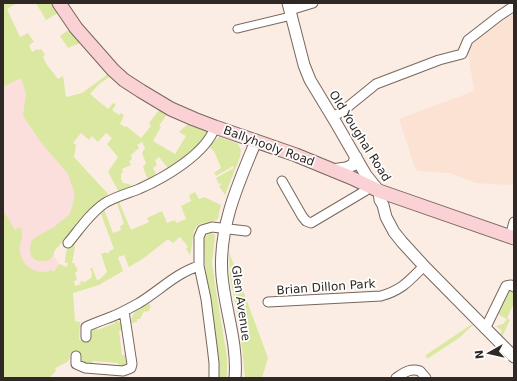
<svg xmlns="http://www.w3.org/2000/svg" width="517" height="381" viewBox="0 0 517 381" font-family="'DejaVu Sans',sans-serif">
  <rect width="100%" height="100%" fill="#fcede4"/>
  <path fill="#fce2d2" d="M 514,13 L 514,184 L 507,185 L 476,183 L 450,173 L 418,171 L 415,168 L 399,119 L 474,91 L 468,52 L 474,42 L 484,34 Z"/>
  <path fill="#fadfdd" d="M 30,73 L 48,130 L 108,194 L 107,195 L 108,197 L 102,199 L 87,213 L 54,250 L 54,256 L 59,264 L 54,272 L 36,309 L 3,235 L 3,87 Z"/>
  <path fill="#dae8a2" d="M 3,3 L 17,3 L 7,9 L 20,37 L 28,33 L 34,42 L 29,45 L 32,52 L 37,49 L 38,50 L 41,49 L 45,55 L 43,57 L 47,65 L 58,79 L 63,76 L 66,97 L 82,93 L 108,74 L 111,76 L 99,84 L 90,94 L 108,109 L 113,103 L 116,105 L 112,110 L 119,115 L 121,113 L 124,115 L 120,124 L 125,127 L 126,126 L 141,138 L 151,126 L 149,123 L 159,110 L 167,114 L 159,126 L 161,127 L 153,141 L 175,154 L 186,136 L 179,132 L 188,124 L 200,129 L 207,131 C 203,146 181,159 168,168 L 159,157 L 155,160 L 157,165 L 153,168 L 157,176 L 148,180 L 143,167 L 146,163 L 142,153 L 145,148 L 142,142 L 137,145 L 139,148 L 131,155 L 132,159 L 129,161 L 131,165 L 122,169 L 123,172 L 121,174 L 121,179 L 123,183 L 129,184 L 132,187 L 119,192 L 113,181 L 108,172 L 118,157 L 107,144 L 112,138 L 106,133 L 98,142 L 92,136 L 89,140 L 81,133 L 73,143 L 76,145 L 74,157 L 108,194 L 107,195 L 108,197 L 102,199 L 87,213 L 70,234 L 55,250 L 53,256 L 49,260 L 44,261 L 38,261 L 34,259 L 31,256 L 30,250 L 31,242 L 34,238 L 54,227 L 70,214 L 75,195 L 68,174 L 40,141 L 23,116 L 26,93 L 21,78 L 3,87 Z
    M 36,3 L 52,3 L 58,13 L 46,20 Z
    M 70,29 L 80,43 L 68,48 L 60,36 Z
    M 219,137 L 237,143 L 239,146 L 241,150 L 240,157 L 225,195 L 219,186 L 221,185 L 221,183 L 219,184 L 216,178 L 234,168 L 233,166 L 216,176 L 214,173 L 221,168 L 215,153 L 209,146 Z
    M 195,192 L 199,199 L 204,197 L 221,205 L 218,218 L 217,220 L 200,224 L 196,227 L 194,231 L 193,236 L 191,252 L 190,255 L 186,249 L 188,247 L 180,237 L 173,243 L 168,239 L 144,258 L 129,267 L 124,255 L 118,257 L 123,271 L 99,285 L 73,293 L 75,321 L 80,322 L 79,340 L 91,340 L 92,329 L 96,326 L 98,330 L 115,323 L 114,319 C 121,321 121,324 123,330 L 119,331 L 122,355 L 127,355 C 128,365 128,366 118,367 L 118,363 L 93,361 L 92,365 C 84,364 81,362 82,354 L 70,353 C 70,355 70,358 69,360 C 67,364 58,365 55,369 L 56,371 L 49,378 L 3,378 L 3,210 L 15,230 L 20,227 C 24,234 21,238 20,246 C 18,259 29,272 42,272 C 45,272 49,271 52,270 L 54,272 L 59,264 L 67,267 L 68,263 L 65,263 C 65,255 66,247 74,242 L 75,247 L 72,263 L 74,263 L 78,271 L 75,272 L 77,280 L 74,281 L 75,286 L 81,284 L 80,281 L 85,282 L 91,278 L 92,273 L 90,269 L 92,268 L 97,280 L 100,279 L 107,272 L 101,254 L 106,252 L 106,253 L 109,253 L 109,251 L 114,249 L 101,214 L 104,209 L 113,233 L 121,230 L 120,226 L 124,224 L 117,203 L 119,202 L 131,230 L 149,222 L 147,218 L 162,211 L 167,223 L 175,220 L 176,223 L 186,219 L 181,206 L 191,201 L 189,195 Z
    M 211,233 L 214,234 L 215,236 L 212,263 L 216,291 L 227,357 L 227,378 L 217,378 L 210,298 L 205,268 L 204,240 C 205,236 207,235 211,233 Z
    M 229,252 L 268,358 L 262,378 L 245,378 L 240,328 L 230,277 Z
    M 507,288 L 514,290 L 514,303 L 507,318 L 510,320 L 502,337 L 500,334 L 502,331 L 496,326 L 503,324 L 507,319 L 495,313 Z
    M 148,302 L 151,307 L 149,309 L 150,310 L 146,312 L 144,311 L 140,319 L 137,319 L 137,322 L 131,323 C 131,312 140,308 148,302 Z
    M 472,324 L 473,325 L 459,338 L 427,359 L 426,357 L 426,355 Z"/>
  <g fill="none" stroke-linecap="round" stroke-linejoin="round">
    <g stroke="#77675d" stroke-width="9">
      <path id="pedestrian" d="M 237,29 L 291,16"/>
    </g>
    <g stroke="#77675d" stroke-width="11">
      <path id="minor" d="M 290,10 L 313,3
        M 333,117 L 344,110 L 376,84 L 439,60 L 462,54 L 468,40 L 499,16 L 514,6
        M 282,181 L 302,216 L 306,221 L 311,223 L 365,191 L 367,185
        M 510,237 L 514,222
        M 68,243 C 79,230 90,213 105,203 C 115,197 129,193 139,189 C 164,178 206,154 215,127
        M 199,266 L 206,299 L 212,346 L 214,363 L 214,378
        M 268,302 L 381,296 C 402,290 409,281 424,266
        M 485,329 L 506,286 L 511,285 L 514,287
        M 86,337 L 86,327 C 94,323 103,320 111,317 C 121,313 130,308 139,303 C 159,291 176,273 199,266 L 199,237 L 202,230 L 212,227 L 246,231
        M 76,356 L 76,364 L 85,368 L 123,371 L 131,368 L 132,364 L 124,311
        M 396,378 C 405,372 410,368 420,371 L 426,378"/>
    </g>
    <g stroke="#77675d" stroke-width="13">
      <path id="tertiary" d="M 288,3 L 304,65 L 310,80 L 336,123 L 366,175 L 379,191 L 380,200 L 383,205 L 386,217 L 394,232 L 402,242 L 424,266 L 514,357
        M 332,170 L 346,168 L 353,165 L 356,157
        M 235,378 C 238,343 225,310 222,276 C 218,228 238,184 256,141"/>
    </g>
    <g stroke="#77675d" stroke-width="15">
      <path id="secondary" d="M 59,3 L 76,28 L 113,70 L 124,80 L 141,91 L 171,109 L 194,119 L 215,127 L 296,155 L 352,178 L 379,191 L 514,238"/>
    </g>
    <use href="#pedestrian" stroke="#fff" stroke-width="7"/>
    <use href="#minor" stroke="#fff" stroke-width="9"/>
    <use href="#tertiary" stroke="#fff" stroke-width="11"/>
    <use href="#secondary" stroke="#fad1d4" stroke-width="13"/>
  </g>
  <g text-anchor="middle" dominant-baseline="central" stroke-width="3.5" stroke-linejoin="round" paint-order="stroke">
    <g font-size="12" fill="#2f2824" stroke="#fefefe">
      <text transform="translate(360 136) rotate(58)">Old Youghal Road</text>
      <text transform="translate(269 146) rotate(20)">Ballyhooly Road</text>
      <text transform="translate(326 287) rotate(-4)">Brian Dillon Park</text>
      <text transform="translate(241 303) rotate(82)">Glen Avenue</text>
    </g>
  </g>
  <rect width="517" height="381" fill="none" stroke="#2f2824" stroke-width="8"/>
  <g transform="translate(489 353) rotate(262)" stroke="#fefefe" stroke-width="3" paint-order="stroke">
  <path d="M0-3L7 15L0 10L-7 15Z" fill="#2f2824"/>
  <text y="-6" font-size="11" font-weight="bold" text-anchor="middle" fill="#2f2824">N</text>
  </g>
</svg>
